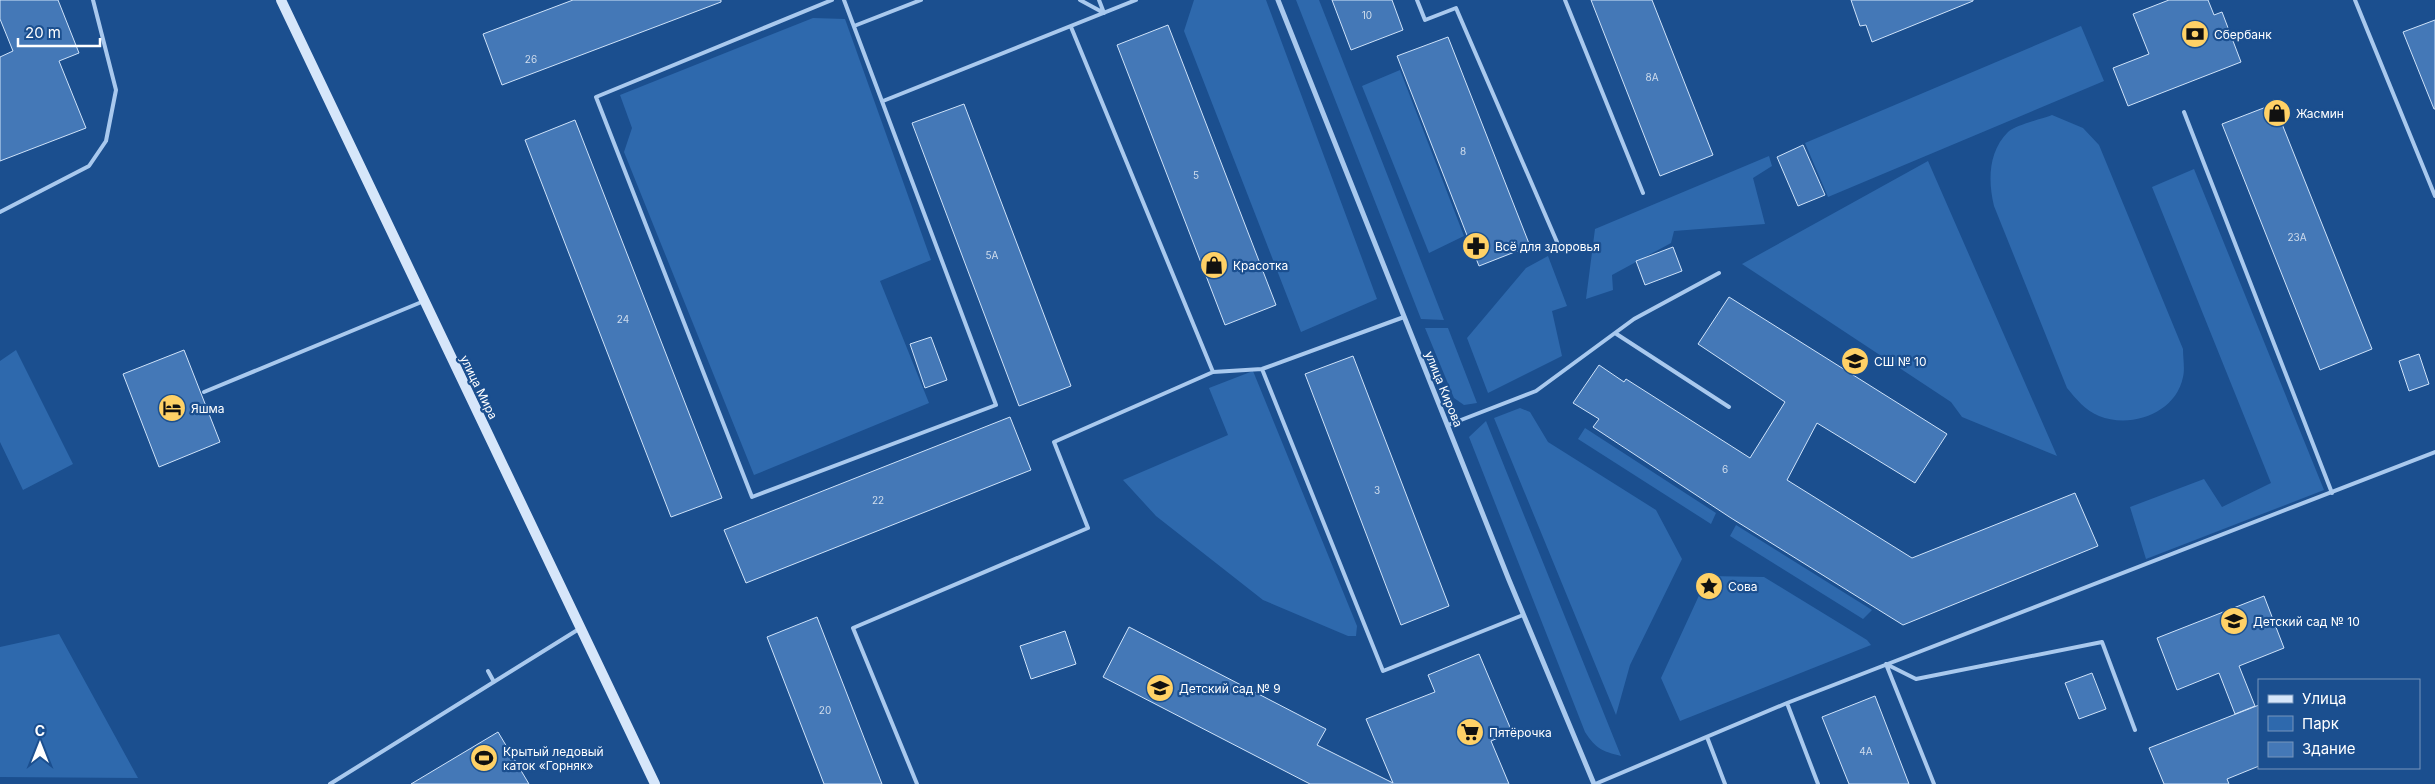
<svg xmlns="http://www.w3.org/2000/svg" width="2435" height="784" viewBox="0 0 2435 784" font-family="Inter,sans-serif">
  <rect width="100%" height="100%" fill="#1b4f8f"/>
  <path fill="#2e69ad" d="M 1194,0 L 1266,0 L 1377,299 L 1301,332 L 1184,31 Z
    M 1296,0 L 1319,0 L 1444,320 L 1421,319 Z
    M 813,18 L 845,19 L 931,260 L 880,281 L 929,403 L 754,475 L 624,152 L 632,128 L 620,95 Z
    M 2081,26 L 2104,81 L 1828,197 L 1805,143 Z
    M 1400,70 L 1464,236 L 1429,253 L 1362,86 Z
    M 2052,115 L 2083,128 L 2099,145 L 2183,349 C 2183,358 2185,369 2183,377 C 2176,413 2131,429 2099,416 C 2085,410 2076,399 2067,388 L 1994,206 C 1988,181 1988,152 2008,132 C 2015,125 2042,119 2052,115 Z
    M 1769,156 L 1772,166 L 1753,178 L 1765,224 L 1674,231 L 1671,243 L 1612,275 L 1613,290 L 1586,299 L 1595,229 Z
    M 1928,161 L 2057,456 L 1962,417 L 1951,402 L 1742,264 Z
    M 2194,169 L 2324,490 L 2146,559 L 2130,507 L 2204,479 L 2222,507 L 2271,483 L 2152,187 Z
    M 1548,256 L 1567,306 L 1552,311 L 1562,356 L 1488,393 L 1467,338 L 1526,268 Z
    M 1425,328 L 1448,328 L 1477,403 L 1464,405 L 1454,398 Z
    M 16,350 L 73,464 L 23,490 L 0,442 L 0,361 Z
    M 1253,371 L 1357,626 L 1356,636 L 1348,636 L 1263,600 L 1156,516 L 1123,480 L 1228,435 L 1209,388 Z
    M 1520,408 L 1530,412 L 1548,442 L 1656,510 L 1682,559 L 1630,665 L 1616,715 L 1494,418 Z
    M 1486,421 L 1621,756 C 1602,751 1596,749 1585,732 L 1469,437 Z
    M 1585,428 L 1716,513 L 1711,524 L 1578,439 Z
    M 1736,525 L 1872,610 L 1863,619 L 1730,536 Z
    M 1708,576 L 1764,577 L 1867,640 L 1871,645 L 1680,721 L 1661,678 Z
    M 59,634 L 138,778 L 0,777 L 0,647 Z"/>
  <path fill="#4478b7" stroke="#cfe3fa" d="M 0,0 L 58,0 L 79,53 L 59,61 L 86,128 L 0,161 L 0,57 L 13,51 L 0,19 Z
    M 573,0 L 721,0 L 721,2 L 502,85 L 483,34 Z
    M 1332,0 L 1392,0 L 1403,30 L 1351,50 Z
    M 1591,0 L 1652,0 L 1713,155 L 1660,176 Z
    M 1851,0 L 1973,0 L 1973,1 L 1872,42 L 1866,25 L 1860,26 Z
    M 2169,0 L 2208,0 L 2214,15 L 2222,12 L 2241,62 L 2128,106 L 2113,68 L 2149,54 L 2133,14 Z
    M 2435,20 L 2435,109 L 2434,109 L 2403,32 Z
    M 1168,25 L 1276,305 L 1225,325 L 1117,45 Z
    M 1448,37 L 1530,246 L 1479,266 L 1397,56 Z
    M 964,104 L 1071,386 L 1019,406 L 912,123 Z
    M 2274,104 L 2372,349 L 2320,370 L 2222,124 Z
    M 575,120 L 722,498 L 671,517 L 525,140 Z
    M 1803,145 L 1825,195 L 1798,206 L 1777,157 Z
    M 1673,247 L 1682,271 L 1645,285 L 1636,261 Z
    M 1729,297 L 1947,434 L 1915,483 L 1817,423 L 1787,480 L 1912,558 L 2075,493 L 2098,546 L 1903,625 L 1731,518 L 1593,427 L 1599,419 L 1573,403 L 1599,365 L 1624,382 L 1626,379 L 1750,458 L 1785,402 L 1698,344 Z
    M 931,337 L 947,380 L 925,388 L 910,344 Z
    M 184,350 L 220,442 L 159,467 L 123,374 Z
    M 2419,354 L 2429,384 L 2409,391 L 2399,361 Z
    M 1353,356 L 1449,606 L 1401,625 L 1305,374 Z
    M 1010,417 L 1031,470 L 746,583 L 724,530 Z
    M 2264,596 L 2284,648 L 2239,666 L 2255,706 L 2235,714 L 2219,673 L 2177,690 L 2157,638 Z
    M 817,617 L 882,784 L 824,784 L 767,637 Z
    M 1129,627 L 1326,729 L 1317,745 L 1393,783 L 1366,719 L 1435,692 L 1428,675 L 1479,654 L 1512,732 L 1491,741 L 1509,784 L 1310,784 L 1103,677 Z
    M 1065,631 L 1076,664 L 1031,679 L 1020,646 Z
    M 2092,673 L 2106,709 L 2079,719 L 2065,683 Z
    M 1875,696 L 1909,784 L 1849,784 L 1822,717 Z
    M 2259,705 L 2259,766 L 2227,779 L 2229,784 L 2164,784 L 2149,748 Z
    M 498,732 L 529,784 L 411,784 Z"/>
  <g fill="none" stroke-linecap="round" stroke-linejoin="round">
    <path stroke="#a9c9ee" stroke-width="4" d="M 832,0 L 596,97 L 752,497 L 996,405 L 844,0
      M 1080,0 L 1104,13
      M 1099,0 L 1104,13
      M 1417,0 L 1425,20 L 1456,8 L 1557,242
      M 1565,0 L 1643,193
      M 2355,0 L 2435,196
      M 854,26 L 921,0
      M 1071,27 L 1213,372 L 1262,369 L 1404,317
      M 883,101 L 1136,0
      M 2184,112 L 2332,493
      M 0,212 L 89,166 L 106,141 L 116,90 L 93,0
      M 1615,333 L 1729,407
      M 1262,369 L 1383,671 L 1523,615
      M 204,392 L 424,301
      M 1448,425 L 1536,391 L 1634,319 L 1719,273
      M 1886,664 L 1916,679 L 2102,642 L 2135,730
      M 1886,664 L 1934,784
      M 488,671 L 494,682
      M 1787,703 L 1818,784
      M 1707,737 L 1725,784
      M 330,784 L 579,629
      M 917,784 L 853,628 L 1088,528 L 1054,442 L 1213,372
      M 1595,784 L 1787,703 L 2435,452"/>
    <path stroke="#a9c9ee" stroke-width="5" d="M 1278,0 L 1509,580 L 1594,784"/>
    <path stroke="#d6e6fa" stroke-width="10" d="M 281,0 L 655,784"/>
  </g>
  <defs>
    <g id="bank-disc" transform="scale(1.4375)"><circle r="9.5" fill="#ffd166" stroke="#1b4f8f"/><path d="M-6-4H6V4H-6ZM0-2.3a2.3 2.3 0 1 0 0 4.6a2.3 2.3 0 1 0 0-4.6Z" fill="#111"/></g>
    <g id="shop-disc" transform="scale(1.4375)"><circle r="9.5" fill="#ffd166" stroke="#1b4f8f"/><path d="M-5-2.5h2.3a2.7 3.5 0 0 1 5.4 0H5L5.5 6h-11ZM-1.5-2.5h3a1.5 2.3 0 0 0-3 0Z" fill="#111"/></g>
    <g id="pharmacy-disc" transform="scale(1.4375)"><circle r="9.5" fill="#ffd166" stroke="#1b4f8f"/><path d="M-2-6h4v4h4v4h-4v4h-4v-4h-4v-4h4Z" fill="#111"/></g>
    <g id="school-disc" transform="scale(1.4375)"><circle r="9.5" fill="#ffd166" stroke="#1b4f8f"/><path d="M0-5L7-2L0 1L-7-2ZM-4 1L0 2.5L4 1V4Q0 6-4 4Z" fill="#111"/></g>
    <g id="hotel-disc" transform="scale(1.4375)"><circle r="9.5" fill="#ffd166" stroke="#1b4f8f"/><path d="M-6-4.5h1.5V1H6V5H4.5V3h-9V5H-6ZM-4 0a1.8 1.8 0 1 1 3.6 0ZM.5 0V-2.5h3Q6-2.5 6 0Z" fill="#111"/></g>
    <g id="sight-disc" transform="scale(1.4375)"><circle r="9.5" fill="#ffd166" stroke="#1b4f8f"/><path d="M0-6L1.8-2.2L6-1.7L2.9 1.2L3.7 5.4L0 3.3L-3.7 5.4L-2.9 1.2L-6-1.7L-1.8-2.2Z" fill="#111"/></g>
    <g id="supermarket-disc" transform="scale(1.4375)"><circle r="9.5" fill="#ffd166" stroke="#1b4f8f"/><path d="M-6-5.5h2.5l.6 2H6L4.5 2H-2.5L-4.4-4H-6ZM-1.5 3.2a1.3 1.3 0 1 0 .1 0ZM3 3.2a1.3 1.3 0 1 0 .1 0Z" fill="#111"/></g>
    <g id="stadium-disc" transform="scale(1.4375)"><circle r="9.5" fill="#ffd166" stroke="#1b4f8f"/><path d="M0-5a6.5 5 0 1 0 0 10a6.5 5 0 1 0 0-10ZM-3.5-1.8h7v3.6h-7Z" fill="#111"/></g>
  </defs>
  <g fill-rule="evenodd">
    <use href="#bank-disc" x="2195" y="34"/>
    <use href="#shop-disc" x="2277" y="113"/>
    <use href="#pharmacy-disc" x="1476" y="246"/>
    <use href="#shop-disc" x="1214" y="265"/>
    <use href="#school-disc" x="1855" y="361"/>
    <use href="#hotel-disc" x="172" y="408"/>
    <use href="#sight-disc" x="1709" y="586"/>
    <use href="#school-disc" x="2234" y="621"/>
    <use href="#school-disc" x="1160" y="688"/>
    <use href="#supermarket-disc" x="1470" y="732"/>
    <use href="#stadium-disc" x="484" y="758"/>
  </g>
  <g text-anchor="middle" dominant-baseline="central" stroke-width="4.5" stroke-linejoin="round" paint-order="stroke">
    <g font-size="10" fill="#d0dded">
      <text x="1367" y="15">10</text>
      <text x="531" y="59">26</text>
      <text x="1652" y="77">8А</text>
      <text x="1463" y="151">8</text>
      <text x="1196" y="175">5</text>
      <text x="2297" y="237">23А</text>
      <text x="992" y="255">5А</text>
      <text x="623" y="319">24</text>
      <text x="1725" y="469">6</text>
      <text x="1377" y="490">3</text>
      <text x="878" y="500">22</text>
      <text x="825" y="710">20</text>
      <text x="1866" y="751">4А</text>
    </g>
    <g font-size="12" fill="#fff" stroke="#1b4f8f" text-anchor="start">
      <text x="2214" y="34">Сбербанк</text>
      <text x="2296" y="113">Жасмин</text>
      <text x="1495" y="246">Всё для здоровья</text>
      <text x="1233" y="265">Красотка</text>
      <text x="1874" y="361">СШ № 10</text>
      <text x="191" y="408">Яшма</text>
      <text x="1728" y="586">Сова</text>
      <text x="2253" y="621">Детский сад № 10</text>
      <text x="1179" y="688">Детский сад № 9</text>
      <text x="1489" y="732">Пятёрочка</text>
      <text x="503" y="751">Крытый ледовый<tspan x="503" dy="14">каток «Горняк»</tspan></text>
    </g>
    <g font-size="12" fill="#fff" stroke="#1b4f8f">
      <text transform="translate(479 387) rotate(64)">улица Мира</text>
      <text transform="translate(1444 389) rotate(68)">улица Кирова</text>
    </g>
  </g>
  <rect x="2258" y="679" width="162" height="90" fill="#1b4f8f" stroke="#7695bc"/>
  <rect x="2268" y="695" width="25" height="8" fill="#d6e6fa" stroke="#7695bc"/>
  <text x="2302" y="704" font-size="15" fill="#ffffff">Улица</text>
  <rect x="2268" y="716" width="25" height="15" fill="#2e69ad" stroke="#7695bc"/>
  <text x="2302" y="729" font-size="15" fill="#ffffff">Парк</text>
  <rect x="2268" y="742" width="25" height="15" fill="#4478b7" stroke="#7695bc"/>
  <text x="2302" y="754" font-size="15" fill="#ffffff">Здание</text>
  <g transform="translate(40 744)" stroke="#1b4f8f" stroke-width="4" paint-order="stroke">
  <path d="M0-4L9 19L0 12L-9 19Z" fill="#ffffff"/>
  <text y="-8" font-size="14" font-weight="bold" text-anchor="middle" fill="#ffffff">С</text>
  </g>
  <path d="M18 38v8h82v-8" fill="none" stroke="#ffffff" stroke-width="2.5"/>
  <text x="25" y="38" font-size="15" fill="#ffffff" stroke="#1b4f8f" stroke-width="4" paint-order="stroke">20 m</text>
</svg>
